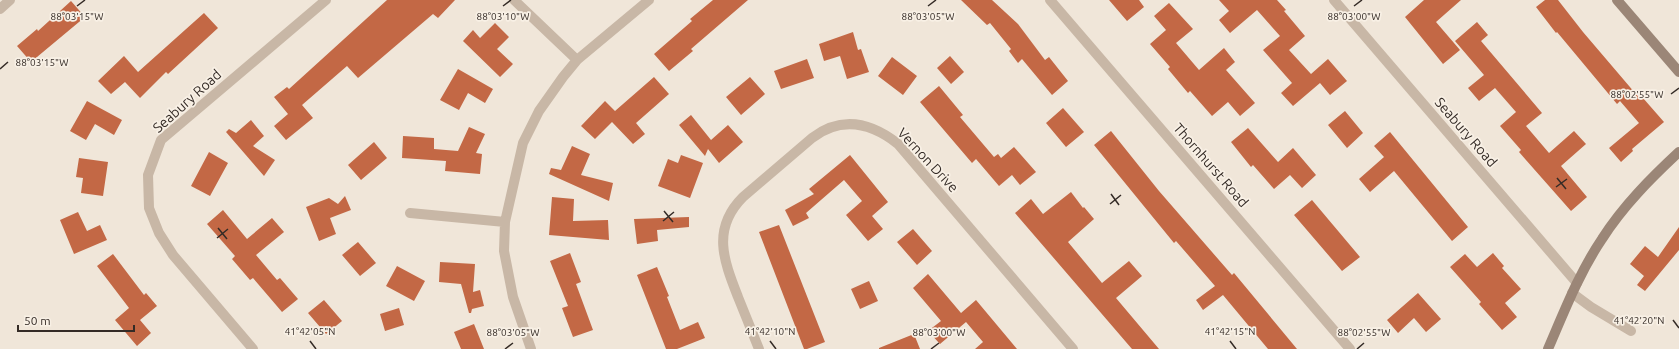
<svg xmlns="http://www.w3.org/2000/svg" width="1679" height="349" viewBox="0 0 1679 349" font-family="Ubuntu,sans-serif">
  <rect width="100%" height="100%" fill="#f0e6d9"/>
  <path fill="#c36845" d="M 387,0 L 455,0 L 438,18 L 433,14 L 358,78 L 347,66 L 302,105 L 313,118 L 286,140 L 274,126 L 288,114 L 274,97 L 287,87 L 289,89 Z
    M 713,0 L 748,0 L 691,49 L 693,51 L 669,71 L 654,54 L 692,21 L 690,19 Z
    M 961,0 L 992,0 L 1018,24 L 1045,60 L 1049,57 L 1068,81 L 1052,95 L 1022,59 L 1018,63 L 1009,51 L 1011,49 L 990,23 L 987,25 Z
    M 1109,0 L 1139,0 L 1144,7 L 1127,21 Z
    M 1219,0 L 1277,0 L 1286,10 L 1284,11 L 1305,36 L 1289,50 L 1311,74 L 1328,59 L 1347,81 L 1330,95 L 1320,83 L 1293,106 L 1281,93 L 1292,83 L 1263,50 L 1280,36 L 1257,10 L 1230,33 L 1219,20 L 1229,11 Z
    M 1424,0 L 1461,0 L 1436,22 L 1460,50 L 1443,64 L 1405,17 Z
    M 1545,0 L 1558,0 L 1583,32 L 1641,100 L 1643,98 L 1664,122 L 1632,149 L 1633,151 L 1621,162 L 1609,148 L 1639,123 L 1620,101 L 1617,104 L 1557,32 L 1556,33 L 1536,7 Z
    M 71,1 L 85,17 L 31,62 L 17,46 L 37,29 L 38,31 Z
    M 1169,3 L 1193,29 L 1176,43 L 1199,70 L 1224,48 L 1235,62 L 1226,70 L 1255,103 L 1240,116 L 1228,102 L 1212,116 L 1190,91 L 1188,93 L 1168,69 L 1170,67 L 1150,44 L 1166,30 L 1154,16 Z
    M 204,13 L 218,28 L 168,74 L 166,72 L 140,98 L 125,82 L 111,94 L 98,81 L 124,56 L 138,72 Z
    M 1477,22 L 1488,35 L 1481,41 L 1542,113 L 1526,126 L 1549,153 L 1574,131 L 1586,144 L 1561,166 L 1587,197 L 1571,211 L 1519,152 L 1521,150 L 1500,126 L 1516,112 L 1495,88 L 1479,101 L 1468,88 L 1484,75 L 1455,41 Z
    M 495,23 L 509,37 L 497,49 L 513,64 L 500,77 L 463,41 L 473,30 L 480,38 Z
    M 853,32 L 858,50 L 861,49 L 869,72 L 847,79 L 840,56 L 824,61 L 819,44 Z
    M 950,56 L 964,72 L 951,84 L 937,68 Z
    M 892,57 L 917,76 L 903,95 L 878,76 Z
    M 807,59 L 814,78 L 781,89 L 774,71 Z
    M 458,69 L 493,89 L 485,103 L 468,93 L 459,110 L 440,100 Z
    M 654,77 L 669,94 L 636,123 L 645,134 L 633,144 L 612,122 L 595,139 L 581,126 L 605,101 L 615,111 Z
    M 750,77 L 765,94 L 741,115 L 726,97 Z
    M 939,86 L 963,115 L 960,117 L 994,157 L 998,154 L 1001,158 L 1014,147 L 1036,172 L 1020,185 L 1012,175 L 999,186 L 976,159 L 972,163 L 920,102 Z
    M 87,101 L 122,120 L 114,135 L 95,124 L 86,140 L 70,131 Z
    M 1063,108 L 1084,132 L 1066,147 L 1046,123 Z
    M 1345,111 L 1363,133 L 1347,148 L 1328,125 Z
    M 691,115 L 711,140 L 728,125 L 743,142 L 719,163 L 708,149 L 705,156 L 679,125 Z
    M 251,120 L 264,136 L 253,146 L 275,160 L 264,176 L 226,132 L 229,129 L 236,133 Z
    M 469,127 L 485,134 L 476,153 L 482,154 L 480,174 L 445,171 L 446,161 L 402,158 L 403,136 L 434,138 L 434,149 L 458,151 Z
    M 1248,128 L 1278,162 L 1293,148 L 1316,175 L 1302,188 L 1290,175 L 1274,189 L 1253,165 L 1251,167 L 1231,142 Z
    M 1111,131 L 1159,191 L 1232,275 L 1234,273 L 1297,349 L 1268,349 L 1223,295 L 1203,310 L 1196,300 L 1215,286 L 1176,241 L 1174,243 L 1094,145 Z
    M 1390,132 L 1468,227 L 1452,241 L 1394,171 L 1370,192 L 1359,179 L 1384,157 L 1374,146 Z
    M 374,142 L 387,158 L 361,180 L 348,165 Z
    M 572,146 L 590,154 L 581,175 L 613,183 L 609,201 L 549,174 L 551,168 L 561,170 Z
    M 209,152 L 228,163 L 210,196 L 191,186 Z
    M 681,155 L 703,163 L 690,198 L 658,186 L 668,159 L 678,163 Z
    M 850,155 L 888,202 L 872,216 L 883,229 L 868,241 L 846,215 L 862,201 L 844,180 L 806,213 L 809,218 L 793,226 L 785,210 L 814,194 L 809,189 Z
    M 79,158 L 108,162 L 103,196 L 81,193 L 83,178 L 76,177 Z
    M 1071,192 L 1083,208 L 1084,207 L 1094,219 L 1068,242 L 1102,283 L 1129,261 L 1142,276 L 1116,298 L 1159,349 L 1132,349 L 1015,213 L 1031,199 L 1043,214 Z
    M 345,196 L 351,210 L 330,218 L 336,234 L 319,241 L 306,207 L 329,198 L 338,204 Z
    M 552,197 L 574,199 L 573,221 L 608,220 L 609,240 L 549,235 Z
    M 1312,200 L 1360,257 L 1342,271 L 1294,215 Z
    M 223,210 L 247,239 L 272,218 L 284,232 L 256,255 L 277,280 L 280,278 L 298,299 L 282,312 L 253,278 L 250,280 L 232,259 L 235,256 L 207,224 Z
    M 78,212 L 87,231 L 100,225 L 107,240 L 74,254 L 60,220 Z
    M 689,217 L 689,227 L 657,230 L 658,241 L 637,244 L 634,219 Z
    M 779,225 L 825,342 L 807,349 L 804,349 L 759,232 Z
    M 1679,227 L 1679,250 L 1645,291 L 1637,285 L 1644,276 L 1630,264 L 1645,246 L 1658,257 Z
    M 913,229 L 932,251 L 917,265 L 897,242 Z
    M 358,242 L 376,263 L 360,276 L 342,255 Z
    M 570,253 L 581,282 L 576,284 L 593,330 L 573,337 L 562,308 L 568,306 L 550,261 Z
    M 1493,253 L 1504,266 L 1502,268 L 1521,289 L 1505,303 L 1517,317 L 1502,330 L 1479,304 L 1481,302 L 1450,267 L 1465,254 L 1477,267 Z
    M 113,254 L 144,295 L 146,293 L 157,306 L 140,320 L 151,333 L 137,346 L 115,320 L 129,308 L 97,266 Z
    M 440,262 L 475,264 L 473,292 L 480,290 L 484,306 L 472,309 L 471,313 L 469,313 L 461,284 L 439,282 Z
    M 397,266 L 425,281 L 414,301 L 386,286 Z
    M 657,267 L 669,296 L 667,297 L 680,330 L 698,322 L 705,338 L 677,349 L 666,349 L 637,275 Z
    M 928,274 L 961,313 L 976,300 L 1017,349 L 975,349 L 983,342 L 966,322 L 940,344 L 928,331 L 941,321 L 913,288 Z
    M 869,281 L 878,301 L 860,309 L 851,289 Z
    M 1418,293 L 1441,319 L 1426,332 L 1414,318 L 1398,333 L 1387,320 Z
    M 324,300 L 342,321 L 326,334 L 308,313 Z
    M 399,308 L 404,325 L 385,331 L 380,314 Z
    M 474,324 L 484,349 L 461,349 L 454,332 Z
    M 914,334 L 920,349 L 879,349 L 879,348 Z"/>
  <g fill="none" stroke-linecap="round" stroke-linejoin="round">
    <path stroke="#c8b7a6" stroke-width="10" d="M 514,0 L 577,60
      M 1050,0 L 1350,349
      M 1334,0 L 1577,283
      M 0,9 L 10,0
      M 410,213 L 505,222
      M 1572,293 L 1591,307 L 1631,331
      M 253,349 L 173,255 L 159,233 L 149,208 L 148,175 L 161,140 L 326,0
      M 531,349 L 513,297 L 504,251 L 505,222 L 523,143 L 539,111 L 563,77 L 577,60 L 649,0
      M 759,349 C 752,332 745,314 738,297 C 724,261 711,229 743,197 L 812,138 C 841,116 870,122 898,144 L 1073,349"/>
    <path stroke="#9b8677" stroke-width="10" d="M 1617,0 L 1679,72
      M 1548,349 C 1564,312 1579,273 1602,239 C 1623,206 1651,178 1679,152"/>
  </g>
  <path fill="none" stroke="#342b26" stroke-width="1.5" d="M 77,6 L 85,0M 503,6 L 511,0M 928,6 L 936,0M 1354,6 L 1362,0M 0,69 L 8,62M 1671,94 L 1679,88M 1557,178 L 1566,189M 1556,187 L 1567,179M 1111,194 L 1119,205M 1110,204 L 1121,195M 664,211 L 673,222M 663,221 L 674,212M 218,228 L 227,239M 217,238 L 228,229M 1673,320 L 1679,328M 310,341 L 316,349M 770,341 L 776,349M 1230,341 L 1236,349M 505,349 L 513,343M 931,349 L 939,343M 1357,349 L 1364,343"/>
  <g text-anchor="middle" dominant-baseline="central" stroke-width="3.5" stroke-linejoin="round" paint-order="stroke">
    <g font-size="14" fill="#342b26" stroke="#f8f0e5">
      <text transform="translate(187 101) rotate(-42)">Seabury Road</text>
      <text transform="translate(1466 132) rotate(49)">Seabury Road</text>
      <text transform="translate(928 160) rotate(47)">Vernon Drive</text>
      <text transform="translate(1211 165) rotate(49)">Thornhurst Road</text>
    </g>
  </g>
  <g font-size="10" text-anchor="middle" fill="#342b26" stroke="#f8f0e5" stroke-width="3.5" stroke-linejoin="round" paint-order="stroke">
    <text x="77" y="20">88°03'15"W</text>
    <text x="503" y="20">88°03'10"W</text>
    <text x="928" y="20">88°03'05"W</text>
    <text x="1354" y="20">88°03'00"W</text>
    <text x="42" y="66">88°03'15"W</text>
    <text x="1637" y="98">88°02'55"W</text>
    <text x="1639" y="324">41°42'20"N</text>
    <text x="310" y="335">41°42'05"N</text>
    <text x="770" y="335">41°42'10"N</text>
    <text x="1230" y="335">41°42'15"N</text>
    <text x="513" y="336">88°03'05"W</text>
    <text x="939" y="336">88°03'00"W</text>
    <text x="1364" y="336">88°02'55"W</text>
  </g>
  <path d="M18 325v6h116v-6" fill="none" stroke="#342b26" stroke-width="2"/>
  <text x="24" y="325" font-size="12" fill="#342b26" stroke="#f8f0e5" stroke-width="3" paint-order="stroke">50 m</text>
</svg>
